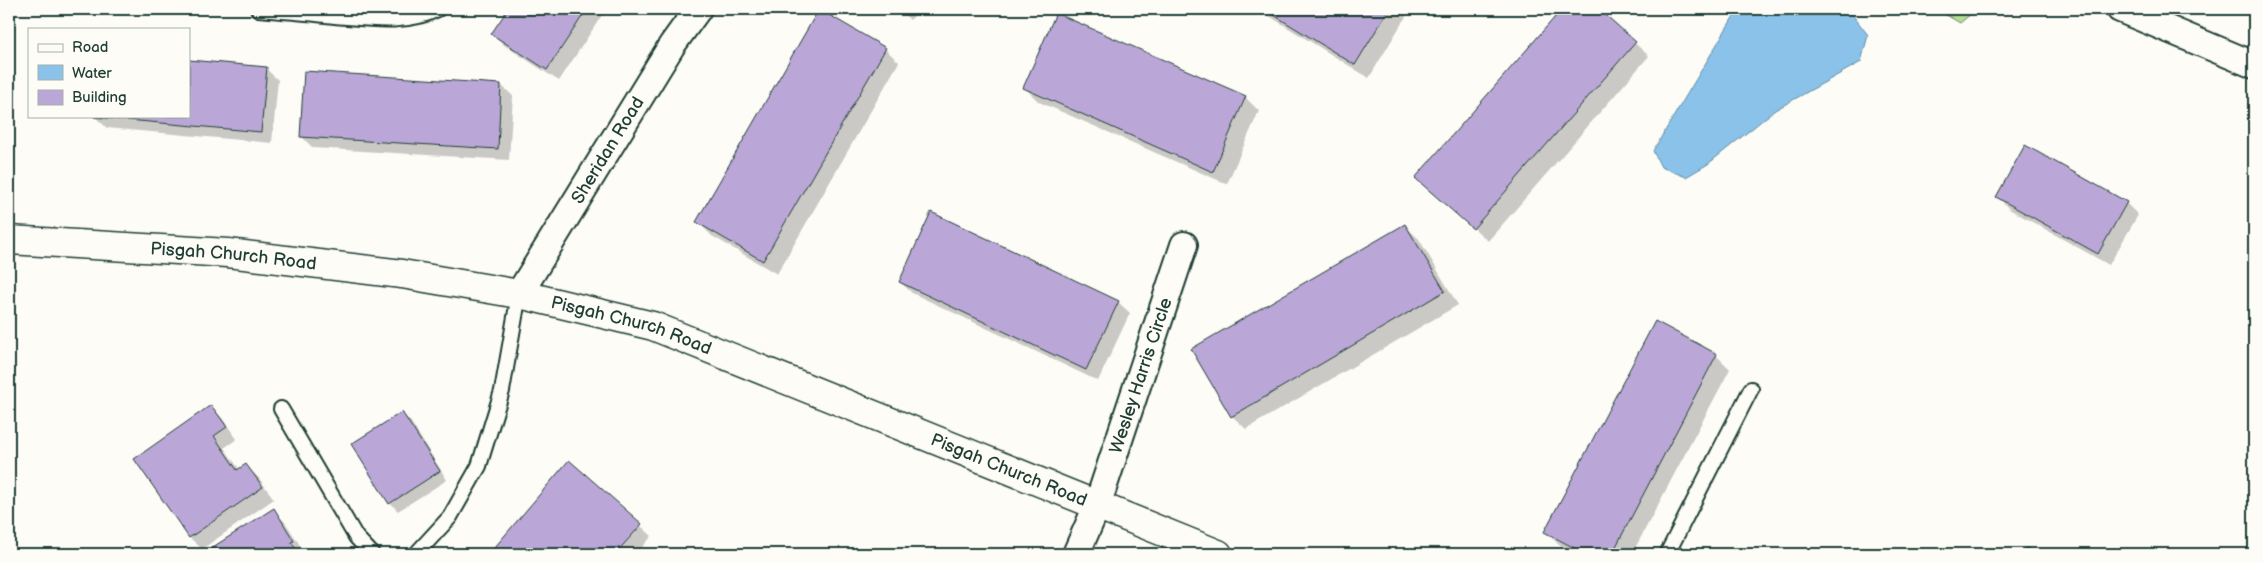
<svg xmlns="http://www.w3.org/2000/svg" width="2263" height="563" viewBox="0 0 2263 563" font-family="'Balsamiq Sans',sans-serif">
  <rect width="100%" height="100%" fill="#fdfcf7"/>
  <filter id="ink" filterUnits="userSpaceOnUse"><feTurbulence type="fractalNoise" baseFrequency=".02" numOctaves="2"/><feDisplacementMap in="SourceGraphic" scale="10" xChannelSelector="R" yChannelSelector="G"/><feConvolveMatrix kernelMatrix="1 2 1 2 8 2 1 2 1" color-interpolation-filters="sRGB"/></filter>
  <g filter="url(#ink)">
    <path fill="#b6dc98" stroke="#6a8c66" d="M 1936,9 L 1977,9 L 1960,23 Z"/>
    <path fill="#8bc2e9" stroke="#608da1" d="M 1738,9 L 1848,9 L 1868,35 L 1861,62 L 1775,110 L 1708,164 L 1686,177 L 1661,167 L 1653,151 Z"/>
    <path fill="#0003" d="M 509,9 L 606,9 L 559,81 L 504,45 L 493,34 Z
      M 898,9 L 921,9 L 910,20 Z
      M 1258,9 L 1404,9 L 1408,13 L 1369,78 Z
      M 1564,9 L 1597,9 L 1649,56 L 1488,241 L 1417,177 Z
      M 885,49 L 899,62 L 777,274 L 712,236 L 698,222 Z
      M 189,62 L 266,69 L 278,80 L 272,143 L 107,128 L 95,117 L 189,116 Z
      M 501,85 L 513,96 L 509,160 L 313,148 L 301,136 Z
      M 1025,88 L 1245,97 L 1259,111 L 1227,184 L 1039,102 Z
      M 1998,197 L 2126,203 L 2138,215 L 2109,265 L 2009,209 Z
      M 1405,226 L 1419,239 L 1458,305 L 1246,429 L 1232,416 Z
      M 900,282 L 1118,302 L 1130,313 L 1098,381 L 912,293 Z
      M 1655,323 L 1716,355 L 1730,369 L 1632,554 L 1576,554 L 1559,545 L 1546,532 Z
      M 211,406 L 222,418 L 237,439 L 224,448 L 240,470 L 246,466 L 258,477 L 274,499 L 202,549 L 190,538 L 135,459 Z
      M 402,413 L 411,422 L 447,480 L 398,511 L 390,503 Z
      M 569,462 L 652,536 L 636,554 L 490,554 Z
      M 273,510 L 285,522 L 305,553 L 302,554 L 204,554 Z"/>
    <path fill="#baa7d7" stroke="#1f3d34" d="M 508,9 L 587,9 L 547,70 L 491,34 Z
      M 819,9 L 886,48 L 763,261 L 696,222 Z
      M 1264,9 L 1389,9 L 1355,65 Z
      M 1562,9 L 1599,9 L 1636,42 L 1473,229 L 1415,178 Z
      M 1056,13 L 1246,96 L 1213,172 L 1023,88 Z
      M 189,60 L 267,67 L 261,132 L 94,117 L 189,116 Z
      M 304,71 L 501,84 L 498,149 L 300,137 Z
      M 2025,145 L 2127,202 L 2098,254 L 1996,197 Z
      M 931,212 L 1119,301 L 1086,370 L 899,282 Z
      M 1405,224 L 1445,291 L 1231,417 L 1191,349 Z
      M 1655,321 L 1717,354 L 1612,554 L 1586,554 L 1544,532 Z
      M 211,405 L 227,427 L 214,436 L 237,470 L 246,464 L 263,487 L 189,538 L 134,459 Z
      M 402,412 L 440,471 L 389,504 L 351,444 Z
      M 569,460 L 642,524 L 615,554 L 489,554 Z
      M 274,508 L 294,541 L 291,542 L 299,554 L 202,554 Z
      M 2025,548 L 2045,554 L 2024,554 Z"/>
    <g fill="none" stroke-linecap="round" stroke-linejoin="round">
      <g stroke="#1f3d34" stroke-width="18">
        <path id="service" d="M 258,9 C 284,11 310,13 335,16 C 370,19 406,25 438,9
          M 281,409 L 356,537 L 372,554
          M 416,554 L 450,517 L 479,466 L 502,391 L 519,294
          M 1667,554 L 1751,389"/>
      </g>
      <g stroke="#1f3d34" stroke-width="30">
        <g id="minor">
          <path d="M 2120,9 L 2254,65"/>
          <path id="s1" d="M 519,294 L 672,45 L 698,9"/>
          <path id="s2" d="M 1076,554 L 1097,506 L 1184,245"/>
        </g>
      </g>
      <g stroke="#1f3d34" stroke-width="31">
        <g id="secondary">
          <path id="s3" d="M 9,240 L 228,253 L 402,274 L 519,294 L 653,326 L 1218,554"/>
        </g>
      </g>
      <use href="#service" stroke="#fdfcf7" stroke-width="14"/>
      <use href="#minor" stroke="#fdfcf7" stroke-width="26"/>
      <use href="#secondary" stroke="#fdfcf7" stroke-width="28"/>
    </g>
  </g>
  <g text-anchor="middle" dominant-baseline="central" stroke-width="4.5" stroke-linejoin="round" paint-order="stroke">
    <g font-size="18" fill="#1f3d34" stroke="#fdfcf7">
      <text stroke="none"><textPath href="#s1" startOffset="169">Sheridan Road</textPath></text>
      <text stroke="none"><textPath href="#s3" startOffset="225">Pisgah Church Road</textPath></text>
      <text stroke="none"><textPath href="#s3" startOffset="630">Pisgah Church Road</textPath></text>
      <text stroke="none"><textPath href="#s2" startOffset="190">Wesley Harris Circle</textPath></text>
      <text stroke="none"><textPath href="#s3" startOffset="1035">Pisgah Church Road</textPath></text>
    </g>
  </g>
  <rect width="2263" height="563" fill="none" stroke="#fdfcf7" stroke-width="30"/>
  <rect x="15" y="15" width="2233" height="533" fill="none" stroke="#1f3d34" stroke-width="2" filter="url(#ink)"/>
  <rect x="28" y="28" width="162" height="90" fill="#fdfcf7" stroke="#a4b0a9"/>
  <rect x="38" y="44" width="25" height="8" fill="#fdfcf7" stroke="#a4b0a9"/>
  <text x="72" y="52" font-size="15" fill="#1f3d34">Road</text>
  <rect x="38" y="65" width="25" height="15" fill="#8bc2e9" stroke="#a4b0a9"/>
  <text x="72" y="78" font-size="15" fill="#1f3d34">Water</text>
  <rect x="38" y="90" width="25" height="15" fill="#baa7d7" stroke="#a4b0a9"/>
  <text x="72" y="102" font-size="15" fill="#1f3d34">Building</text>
</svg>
